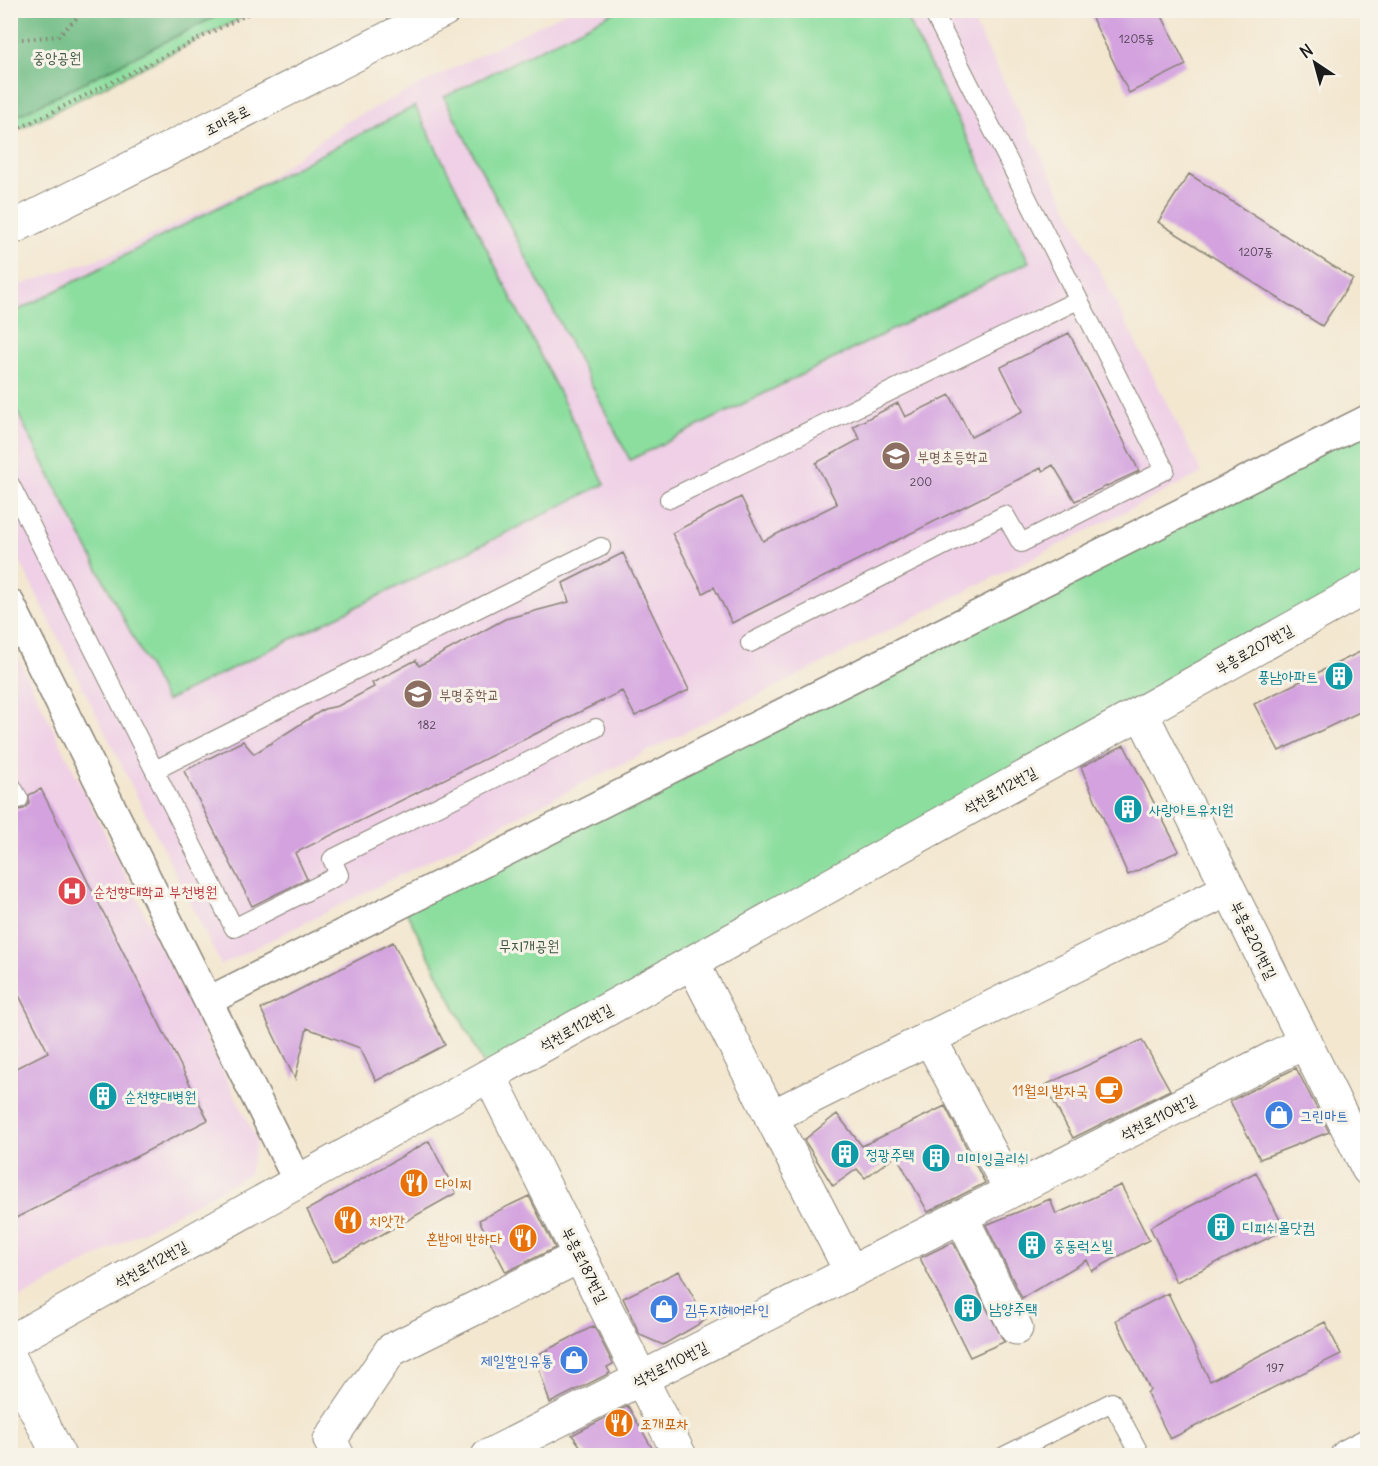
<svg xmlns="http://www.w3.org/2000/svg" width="1378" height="1466" viewBox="0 0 1378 1466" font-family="Delius,'Poor Story',sans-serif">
  <rect width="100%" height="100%" fill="#f7f3e8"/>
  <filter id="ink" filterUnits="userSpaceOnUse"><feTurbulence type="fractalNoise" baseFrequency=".0167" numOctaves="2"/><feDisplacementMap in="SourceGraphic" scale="12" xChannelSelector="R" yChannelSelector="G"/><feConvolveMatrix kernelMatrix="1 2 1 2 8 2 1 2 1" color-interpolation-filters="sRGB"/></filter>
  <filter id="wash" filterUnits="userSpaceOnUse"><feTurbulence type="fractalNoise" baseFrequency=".008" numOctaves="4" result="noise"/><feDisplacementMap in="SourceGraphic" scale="24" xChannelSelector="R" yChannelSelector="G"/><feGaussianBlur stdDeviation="1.35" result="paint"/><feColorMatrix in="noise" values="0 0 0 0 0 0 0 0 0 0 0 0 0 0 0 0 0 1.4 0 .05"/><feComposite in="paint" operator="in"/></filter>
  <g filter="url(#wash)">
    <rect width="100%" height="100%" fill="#f3e7d0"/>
    <path fill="#efd0e6" d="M 568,11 L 968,11 L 1202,473 L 221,965 L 11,543 L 11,288 L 115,253 L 266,180 L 344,123 Z
      M 10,642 L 257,1140 L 249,1174 L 11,1303 Z"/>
    <path fill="#8cde9f" stroke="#547d5e" stroke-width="1.5" d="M 618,10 L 903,11 L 1029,262 L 630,460 L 444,97 Z
      M 11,11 L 256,11 L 11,133 Z
      M 415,106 L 605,484 L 166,701 L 11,400 L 11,314 Z
      M 1367,419 L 1367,583 L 489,1075 L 402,903 Z"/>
    <path fill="#71bd86" stroke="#466c51" stroke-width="1.5" d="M 11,10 L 227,10 L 227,11 L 11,119 Z"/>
    <g id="blocks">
      <path fill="#d3a2df" d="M 1088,10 L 1159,10 L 1186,65 L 1129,93 Z
        M 1189,174 L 1353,279 L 1322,326 L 1158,222 Z
        M 1069,333 L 1139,471 L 1075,501 L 1053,465 L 1043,471 L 1041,468 L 732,623 L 714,587 L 703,593 L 672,533 L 741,497 L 763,541 L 837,504 L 816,463 L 860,439 L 853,426 L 898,403 L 905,417 L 950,395 L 971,437 L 1023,411 L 1001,367 Z
        M 623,553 L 689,690 L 635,716 L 622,691 L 295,853 L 307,879 L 252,906 L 184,771 L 243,741 L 254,754 L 324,709 L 338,706 L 374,687 L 372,683 L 416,660 L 419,666 L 505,619 L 569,602 L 563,583 Z
        M 1368,648 L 1368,708 L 1279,751 L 1254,704 Z
        M 1124,745 L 1179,851 L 1128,875 L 1081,767 Z
        M 41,789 L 208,1120 L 10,1221 L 10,1071 L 48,1052 L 10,978 L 10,806 L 18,810 L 24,809 L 29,804 L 29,795 Z
        M 393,942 L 445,1045 L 376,1081 L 360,1048 L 307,1028 L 295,1079 L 261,1009 Z
        M 1142,1040 L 1170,1090 L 1073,1138 L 1045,1085 Z
        M 1296,1068 L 1329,1132 L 1260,1159 L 1230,1101 Z
        M 945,1106 L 985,1183 L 928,1212 L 896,1155 L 865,1178 L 857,1169 L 833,1186 L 804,1140 L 837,1114 L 862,1146 Z
        M 429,1141 L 456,1193 L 333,1262 L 307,1210 Z
        M 1256,1172 L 1285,1230 L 1176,1282 L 1150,1227 Z
        M 1121,1185 L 1149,1240 L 1092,1271 L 1087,1260 L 1022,1298 L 986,1225 L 1050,1199 L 1056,1214 Z
        M 529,1196 L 555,1248 L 506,1272 L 479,1220 Z
        M 953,1242 L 1004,1342 L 970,1357 L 920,1258 Z
        M 679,1271 L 706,1320 L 663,1345 L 640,1335 L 623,1298 Z
        M 1168,1293 L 1210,1381 L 1325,1322 L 1341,1354 L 1170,1439 L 1147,1393 L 1150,1390 L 1116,1320 Z
        M 594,1326 L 613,1364 L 607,1367 L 610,1373 L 550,1403 L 535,1356 Z
        M 628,1406 L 656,1455 L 587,1455 L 572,1435 Z"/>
    </g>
  </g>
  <g filter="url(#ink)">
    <use href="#blocks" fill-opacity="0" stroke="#888276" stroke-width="1.5"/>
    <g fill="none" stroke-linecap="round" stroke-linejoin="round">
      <g stroke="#888276" stroke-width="20">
        <path id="service" d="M 10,484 L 234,928 L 339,875 L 332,859 L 596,728
          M 669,499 L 1078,300
          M 750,643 L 1005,515 L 1021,543 L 1165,470 L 932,10
          M 155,770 L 601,547
          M 10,783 L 19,799
          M 1004,1456 L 1112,1402 L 1141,1456"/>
      </g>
      <g stroke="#888276" stroke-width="31">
        <path id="pedestrian" d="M 10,603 L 298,1182
          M 208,1001 L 1368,419"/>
      </g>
      <g stroke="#888276" stroke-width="35">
        <path id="minor" d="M 1141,712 L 1368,1169
          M 692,962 L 851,1272
          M 929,1037 L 1011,1191
          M 489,1075 L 680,1456
          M 771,1117 L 1229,889
          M 961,1216 L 1016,1328
          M 10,1342 L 1368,586
          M 10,1358 L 59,1456
          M 338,1456 L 330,1440 L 391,1350 L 580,1256
          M 488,1456 L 1305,1042"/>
      </g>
      <g stroke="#888276" stroke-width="35">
        <path id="tertiary" d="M 10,229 L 444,10
          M 1347,1456 L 1368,1445"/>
      </g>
      <path stroke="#888276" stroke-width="4" stroke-dasharray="1.5 4.5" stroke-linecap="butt" d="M 10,40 L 58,36 L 85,10
        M 10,133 L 256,10"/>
      <use href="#service" stroke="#fff" stroke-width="18"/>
      <use href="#pedestrian" stroke="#fff" stroke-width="28"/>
      <use href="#minor" stroke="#fff" stroke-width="33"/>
      <use href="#tertiary" stroke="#fff" stroke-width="33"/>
    </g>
  </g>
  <defs>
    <g id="school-disc" transform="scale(1.5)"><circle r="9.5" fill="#8d6e63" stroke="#f7f3e8"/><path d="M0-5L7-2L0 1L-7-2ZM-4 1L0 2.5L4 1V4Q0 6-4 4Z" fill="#fff"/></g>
    <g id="building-disc" transform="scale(1.5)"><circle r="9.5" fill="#0f9aa8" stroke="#f7f3e8"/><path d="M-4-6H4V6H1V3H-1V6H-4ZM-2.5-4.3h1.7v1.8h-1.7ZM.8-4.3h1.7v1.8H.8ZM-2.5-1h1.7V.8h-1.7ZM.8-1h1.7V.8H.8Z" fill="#fff"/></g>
    <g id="hospital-disc" transform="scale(1.5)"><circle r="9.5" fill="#e0444e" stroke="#f7f3e8"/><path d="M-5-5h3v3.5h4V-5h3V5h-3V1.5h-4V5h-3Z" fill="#fff"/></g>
    <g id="cafe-disc" transform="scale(1.5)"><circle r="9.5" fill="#e8710a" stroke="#f7f3e8"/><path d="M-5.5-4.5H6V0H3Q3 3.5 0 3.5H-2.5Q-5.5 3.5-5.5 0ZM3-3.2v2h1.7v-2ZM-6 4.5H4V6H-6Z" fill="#fff"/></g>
    <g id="shop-disc" transform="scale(1.5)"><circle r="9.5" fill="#3f7fe0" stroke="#f7f3e8"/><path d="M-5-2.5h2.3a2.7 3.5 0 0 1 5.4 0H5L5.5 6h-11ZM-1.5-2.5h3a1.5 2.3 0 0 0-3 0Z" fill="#fff"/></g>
    <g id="restaurant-disc" transform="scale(1.5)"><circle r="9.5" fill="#e8710a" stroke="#f7f3e8"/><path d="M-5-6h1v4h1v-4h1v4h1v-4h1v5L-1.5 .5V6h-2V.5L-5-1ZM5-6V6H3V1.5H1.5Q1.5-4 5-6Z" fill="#fff"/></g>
  </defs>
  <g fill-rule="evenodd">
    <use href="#school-disc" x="896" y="456"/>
    <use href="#building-disc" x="1339" y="676"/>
    <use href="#school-disc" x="418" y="694"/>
    <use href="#building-disc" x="1128" y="809"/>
    <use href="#hospital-disc" x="72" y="891"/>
    <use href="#cafe-disc" x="1109" y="1090"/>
    <use href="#building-disc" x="103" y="1096"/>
    <use href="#shop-disc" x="1279" y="1115"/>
    <use href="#building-disc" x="845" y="1154"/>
    <use href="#building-disc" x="936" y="1158"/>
    <use href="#restaurant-disc" x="414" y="1183"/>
    <use href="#restaurant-disc" x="348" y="1220"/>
    <use href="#building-disc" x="1221" y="1227"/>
    <use href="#restaurant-disc" x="523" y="1238"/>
    <use href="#building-disc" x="1032" y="1245"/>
    <use href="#building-disc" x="968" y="1308"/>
    <use href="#shop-disc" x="664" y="1309"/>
    <use href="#shop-disc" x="574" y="1360"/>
    <use href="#restaurant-disc" x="619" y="1423"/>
  </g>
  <g text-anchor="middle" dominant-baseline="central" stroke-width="6" stroke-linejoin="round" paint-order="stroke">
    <g font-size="12" fill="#4a3e4d">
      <text x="1137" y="38">1205동</text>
      <text x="1256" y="251">1207동</text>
      <text x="921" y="481">200</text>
      <text x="427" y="724">182</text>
      <text x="1275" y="1367">197</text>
    </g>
    <g font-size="15" fill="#3e5643" stroke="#f7f3e8">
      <text x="57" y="57">중앙공원</text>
      <text x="529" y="945">무지개공원</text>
    </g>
    <g font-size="15" fill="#1c1c1c" stroke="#f7f3e8">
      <text transform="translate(227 120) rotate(-27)">조마루로</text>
      <text transform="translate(1254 649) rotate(-29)">부흥로207번길</text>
      <text transform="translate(1000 790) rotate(-29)">석천로112번길</text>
      <text transform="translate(1254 940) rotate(64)">부흥로201번길</text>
      <text transform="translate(576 1027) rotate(-29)">석천로112번길</text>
      <text transform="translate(1158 1117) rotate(-27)">석천로110번길</text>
      <text transform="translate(151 1264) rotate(-29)">석천로112번길</text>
      <text transform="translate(585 1265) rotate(63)">부흥로187번길</text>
      <text transform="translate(670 1364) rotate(-27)">석천로110번길</text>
    </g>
    <g font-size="15" fill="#785e54" stroke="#f7f3e8" text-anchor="start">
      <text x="917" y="456">부명초등학교</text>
      <text x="439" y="694">부명중학교</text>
    </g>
    <g font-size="15" fill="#0d838f" stroke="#f7f3e8" text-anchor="start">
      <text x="1318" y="676" text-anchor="end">풍남아파트</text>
      <text x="1149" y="809">사랑아트유치원</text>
      <text x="124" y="1096">순천향대병원</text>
      <text x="866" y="1154">정광주택</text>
      <text x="957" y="1158">미미잉글리쉬</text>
      <text x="1242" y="1227">디피쉬몰닷컴</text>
      <text x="1053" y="1245">중동럭스빌</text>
      <text x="989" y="1308">남양주택</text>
    </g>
    <g font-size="15" fill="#be3a42" stroke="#f7f3e8" text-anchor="start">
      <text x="93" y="891">순천향대학교 부천병원</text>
    </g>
    <g font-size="15" fill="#c56008" stroke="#f7f3e8" text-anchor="start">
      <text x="1088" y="1090" text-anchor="end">11월의 발자국</text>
      <text x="435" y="1183">다이찌</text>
      <text x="369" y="1220">치앗간</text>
      <text x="502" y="1238" text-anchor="end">혼밥에 반하다</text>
      <text x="640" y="1423">조개포차</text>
    </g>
    <g font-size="15" fill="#366cbe" stroke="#f7f3e8" text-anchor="start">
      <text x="1300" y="1115">그린마트</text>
      <text x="685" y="1309">김두지헤어라인</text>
      <text x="553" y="1360" text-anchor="end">제일할인유통</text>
    </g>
  </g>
  <rect width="1378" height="1466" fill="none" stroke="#f7f3e8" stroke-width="36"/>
  <g transform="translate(1315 63) rotate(324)" stroke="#f7f3e8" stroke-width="4.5" paint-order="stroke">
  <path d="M0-4.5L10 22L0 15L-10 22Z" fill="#1c1c1c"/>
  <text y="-9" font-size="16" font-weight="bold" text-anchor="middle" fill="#1c1c1c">N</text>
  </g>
</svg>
